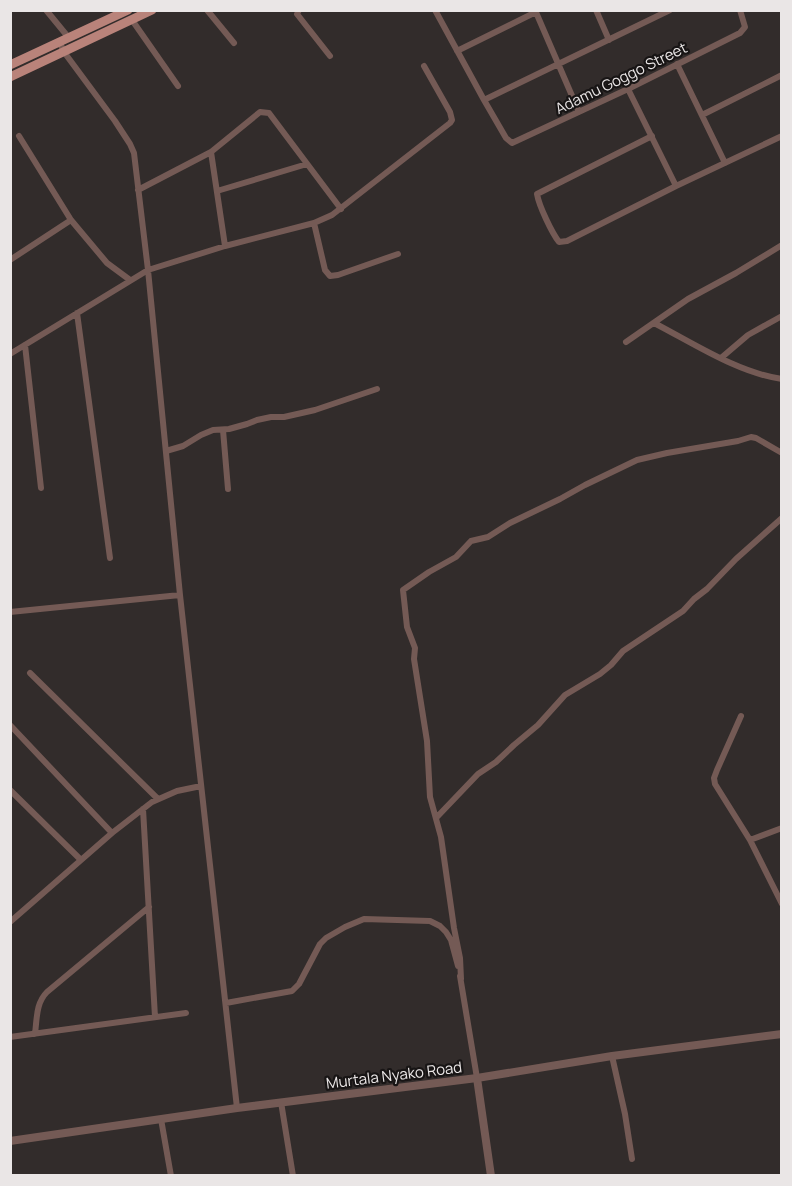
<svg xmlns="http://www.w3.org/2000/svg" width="792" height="1186" viewBox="0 0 792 1186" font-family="Manrope,sans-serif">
  <rect width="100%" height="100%" fill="#322c2b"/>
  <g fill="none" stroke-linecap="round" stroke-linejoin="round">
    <path stroke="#745a55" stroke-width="6" d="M 46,10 L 69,38
      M 207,10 L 234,43
      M 299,10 L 297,14 L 330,56
      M 435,10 L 484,100 L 506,138 L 512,143 L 628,89 L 740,33 L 745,27 L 740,10
      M 535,10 L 579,112
      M 596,10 L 609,40
      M 132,20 L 178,86
      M 60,43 L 64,52 L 115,121 L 130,144 L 134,153 L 148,270 L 180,595 L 237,1108
      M 457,51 L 536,12
      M 677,64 L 725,163
      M 628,89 L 676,186
      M 484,100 L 670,10
      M 702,115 L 782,75
      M 19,136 L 71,220 L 107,263 L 130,280
      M 652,136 L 537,194 C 539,206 552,233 559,242 L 567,241 L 676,186 L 782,136
      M 211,152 L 225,246
      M 138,190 L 211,152 L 260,112 L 269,113 L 341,209
      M 217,191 L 307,164
      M 314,223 L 325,270 L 330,276 L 338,275 L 398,254
      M 10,260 L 71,220
      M 77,313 L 110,558
      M 654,323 C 693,343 738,373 782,379
      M 626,342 L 688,299 L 736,273 L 782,245
      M 25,345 L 41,488
      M 10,354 L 148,270 L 225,246 L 314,223 L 332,215 L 450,123 L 452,120 L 450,112 L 424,66
      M 721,358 L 748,335 L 782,316
      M 223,430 L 228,489
      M 166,451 L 183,446 L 201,435 L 213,430 L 229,429 L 247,424 L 257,420 L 271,417 L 284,417 L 315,410 L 377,389
      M 10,612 L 180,595
      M 30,673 L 158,799
      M 741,716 L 717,770 L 714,778 L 715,784 L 750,840 L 782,904
      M 10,725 L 112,833
      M 10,790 L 81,860
      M 143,809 L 155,1017
      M 436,818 L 478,774 L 496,762 L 514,745 L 538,725 L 565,695 L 600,674 L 611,665 L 623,651 L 683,611 L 694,599 L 707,589 L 736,559 L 782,518
      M 750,840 L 782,828
      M 10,922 L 112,833 L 152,802 L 177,791 L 201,786
      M 460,976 L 477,1078
      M 461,979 L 460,958 L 454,928 L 441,837 L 430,797 L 427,741 L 414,659 L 415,648 L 407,627 L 403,590 L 429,572 L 456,557 L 471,541 L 488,537 L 510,523 L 560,499 L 585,485 L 637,460 L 667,453 L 738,441 L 751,437 L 756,438 L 782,453
      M 226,1003 L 292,991 L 299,984 L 320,944 L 326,938 L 345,927 L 364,919 L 430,921 L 440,926 L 446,932 L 451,940 L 458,966
      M 35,1034 C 37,1018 36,1003 47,992 L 149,907
      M 10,1037 L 186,1013
      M 612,1056 L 625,1114 L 632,1159
      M 281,1102 L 293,1176
      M 161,1119 L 171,1176"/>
    <path stroke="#745a55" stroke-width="8" d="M 477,1078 L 491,1176
      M 10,1141 L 237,1108 L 477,1078 L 612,1056 L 782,1034"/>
    <path stroke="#b9837a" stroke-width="9" d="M 10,65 L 128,10
      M 10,77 L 152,10"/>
  </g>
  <g text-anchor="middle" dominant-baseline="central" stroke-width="4.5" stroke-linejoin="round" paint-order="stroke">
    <g font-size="15" fill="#eae6e6" stroke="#181515">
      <text transform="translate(621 78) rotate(-26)">Adamu Goggo Street</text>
      <text transform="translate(394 1075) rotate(-7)">Murtala Nyako Road</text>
    </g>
  </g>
  <rect width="792" height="1186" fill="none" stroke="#eae6e6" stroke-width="24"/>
</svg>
